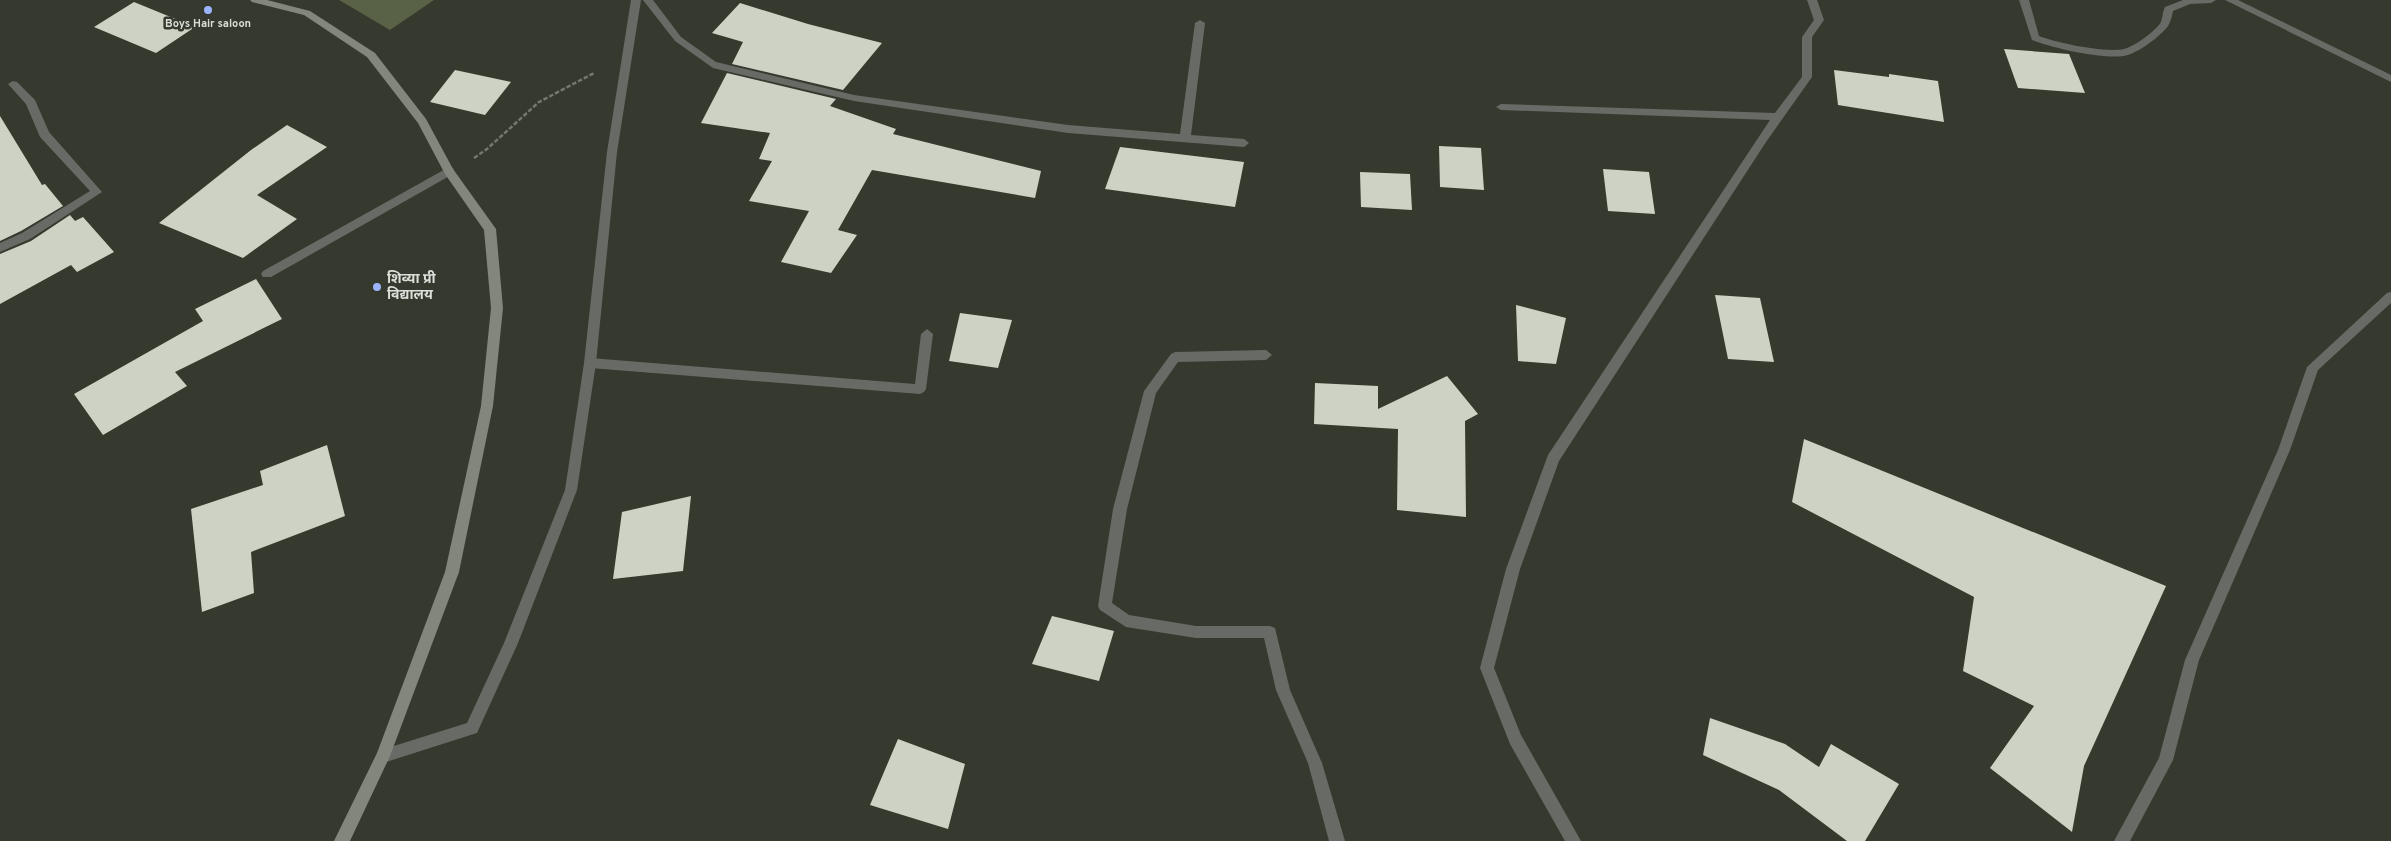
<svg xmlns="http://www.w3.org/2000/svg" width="2391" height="841" viewBox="0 0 2391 841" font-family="Overpass,'Noto Sans Devanagari',sans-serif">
  <rect width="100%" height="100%" fill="#36392e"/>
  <path fill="#596146" d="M 339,0 L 434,0 L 390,30 Z"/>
  <path fill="#cdd2c4" d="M 134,2 L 195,27 L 156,53 L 94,27 Z
    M 740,3 L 808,24 L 882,43 L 843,90 L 732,64 L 743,42 L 712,33 Z
    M 2004,49 L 2069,54 L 2085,93 L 2018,88 Z
    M 455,70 L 511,82 L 485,115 L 430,102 Z
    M 1834,70 L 1889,77 L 1889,74 L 1938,81 L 1944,122 L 1838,105 Z
    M 727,73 L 836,99 L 830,106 L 896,129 L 893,134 L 1041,171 L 1035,198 L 872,170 L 838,230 L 857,235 L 831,273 L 781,262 L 809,211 L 749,201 L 772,161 L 759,159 L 770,133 L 701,123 Z
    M 0,116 L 42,185 L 45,184 L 63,206 L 21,231 L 0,241 Z
    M 287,125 L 327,147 L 257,195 L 297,219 L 243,258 L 159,223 L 251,150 Z
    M 1439,146 L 1481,148 L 1484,190 L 1440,187 Z
    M 1120,147 L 1244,162 L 1235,207 L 1105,189 Z
    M 1603,169 L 1649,172 L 1655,214 L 1608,211 Z
    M 1360,172 L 1410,174 L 1412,210 L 1361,207 Z
    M 70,215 L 75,221 L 83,217 L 114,252 L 77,272 L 71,265 L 0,304 L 0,254 L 31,241 Z
    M 256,279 L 282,319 L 175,372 L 187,386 L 103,435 L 74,394 L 203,321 L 195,309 Z
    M 1715,295 L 1760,298 L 1774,362 L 1728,359 Z
    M 1516,305 L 1566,318 L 1556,364 L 1518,361 Z
    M 960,313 L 1012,320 L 998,368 L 949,361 Z
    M 1447,376 L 1478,414 L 1465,421 L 1466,517 L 1397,510 L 1398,429 L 1314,424 L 1315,383 L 1378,386 L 1378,409 Z
    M 1804,439 L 2166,586 L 2084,766 L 2072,832 L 1990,768 L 2034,706 L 1963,671 L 1974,597 L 1792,502 Z
    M 327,445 L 345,516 L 251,552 L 254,593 L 202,612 L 191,509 L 263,485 L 260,471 Z
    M 691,496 L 683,571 L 613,579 L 622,512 Z
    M 1052,616 L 1114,631 L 1099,681 L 1032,664 Z
    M 1710,718 L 1785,744 L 1819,767 L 1831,744 L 1899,784 L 1865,841 L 1847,841 L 1779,790 L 1703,755 Z
    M 898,739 L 965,764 L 948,829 L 870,805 Z"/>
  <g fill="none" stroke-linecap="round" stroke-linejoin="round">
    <path stroke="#74776e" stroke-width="2.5" stroke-dasharray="4.5 2" stroke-linecap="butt" d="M 474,158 L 487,149 L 539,102 L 594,73"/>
    <path fill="#686a65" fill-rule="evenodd" d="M 643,0 L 653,0 L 681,37 L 716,62 L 854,95 L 1068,125 L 1180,134 L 1195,23 L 1200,20 L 1205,23 L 1191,135 L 1244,139 L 1249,143 L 1244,147 L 1068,133 L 854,101 L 713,68 L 675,41 Z
      M 1807,0 L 1817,0 L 1824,20 L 1812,37 L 1812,77 L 1766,142 L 1559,461 L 1520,569 L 1494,668 L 1521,735 L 1581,841 L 1565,841 L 1510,744 L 1480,668 L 1506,569 L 1548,455 L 1770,120 L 1501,110 L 1496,107 L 1501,104 L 1775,113 L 1802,77 L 1802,37 L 1814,20 Z
      M 2019,0 L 2029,0 L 2039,36 C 2057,43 2105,53 2124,49 C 2135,46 2151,34 2159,25 C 2163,21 2162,12 2165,7 L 2183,0 L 2216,0 L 2211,3 L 2190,4 L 2173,11 C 2170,27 2167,28 2155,39 C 2147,45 2137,52 2128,55 C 2107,61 2052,48 2032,40 Z
      M 2225,0 L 2238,0 L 2391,75 L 2391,82 Z
      M 13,81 L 17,82 L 35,100 L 49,132 L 102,192 L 30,239 L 0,252 L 0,243 L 22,233 L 90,191 L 40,137 L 26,104 L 8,84 Z
      M 449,167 L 453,168 L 454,171 L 453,174 L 271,277 L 263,277 L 261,274 L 263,271 Z
      M 2391,292 L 2391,303 L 2318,370 L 2290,450 L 2199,660 L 2173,760 L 2130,841 L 2114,841 L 2159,758 L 2185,660 L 2278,450 L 2307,367 L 2387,293 Z
      M 927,329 L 933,334 L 926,389 L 924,392 L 920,394 L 590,368 L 584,363 L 590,358 L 915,384 L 921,334 Z
      M 1266,350 L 1272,355 L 1266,360 L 1178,362 L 1156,393 L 1127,509 L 1112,603 L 1129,615 L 1196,626 L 1270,626 L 1275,628 L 1290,690 L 1322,763 L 1345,841 L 1329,841 L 1308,763 L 1276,690 L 1264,638 L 1196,638 L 1126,627 L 1100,610 L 1098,606 L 1113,509 L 1144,391 L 1171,354 L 1175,352 Z"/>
    <path fill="#686a65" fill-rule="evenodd" d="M 631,0 L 641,0 L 617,152 L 596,363 L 577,490 L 518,643 L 477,733 L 383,763 L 378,761 L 376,756 L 378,751 L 467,723 L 504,643 L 565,490 L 584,363 L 607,152 Z"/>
    <path fill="#83867d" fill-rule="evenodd" d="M 250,0 L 267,0 L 310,11 L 375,53 L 426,119 L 453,169 L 496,229 L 503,308 L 493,406 L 459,572 L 390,756 L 350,841 L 334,841 L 377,753 L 445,572 L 481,406 L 491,308 L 484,230 L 445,174 L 418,123 L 367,57 L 304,15 L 252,2 Z"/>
  </g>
  <g fill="#9db4fd" stroke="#36392e" stroke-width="2">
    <circle cx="208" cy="10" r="5"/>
    <circle cx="377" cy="287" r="5"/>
  </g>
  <g text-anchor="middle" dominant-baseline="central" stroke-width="5" stroke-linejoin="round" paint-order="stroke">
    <g font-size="11" font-weight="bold" fill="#dcded8" stroke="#36392e">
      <text x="208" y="24">Boys Hair saloon</text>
    </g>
    <g font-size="14" font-weight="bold" fill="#dcded8" stroke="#36392e" text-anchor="start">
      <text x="387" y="279">शिव्या प्री<tspan x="387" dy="16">विद्यालय</tspan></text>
    </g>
  </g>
</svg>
